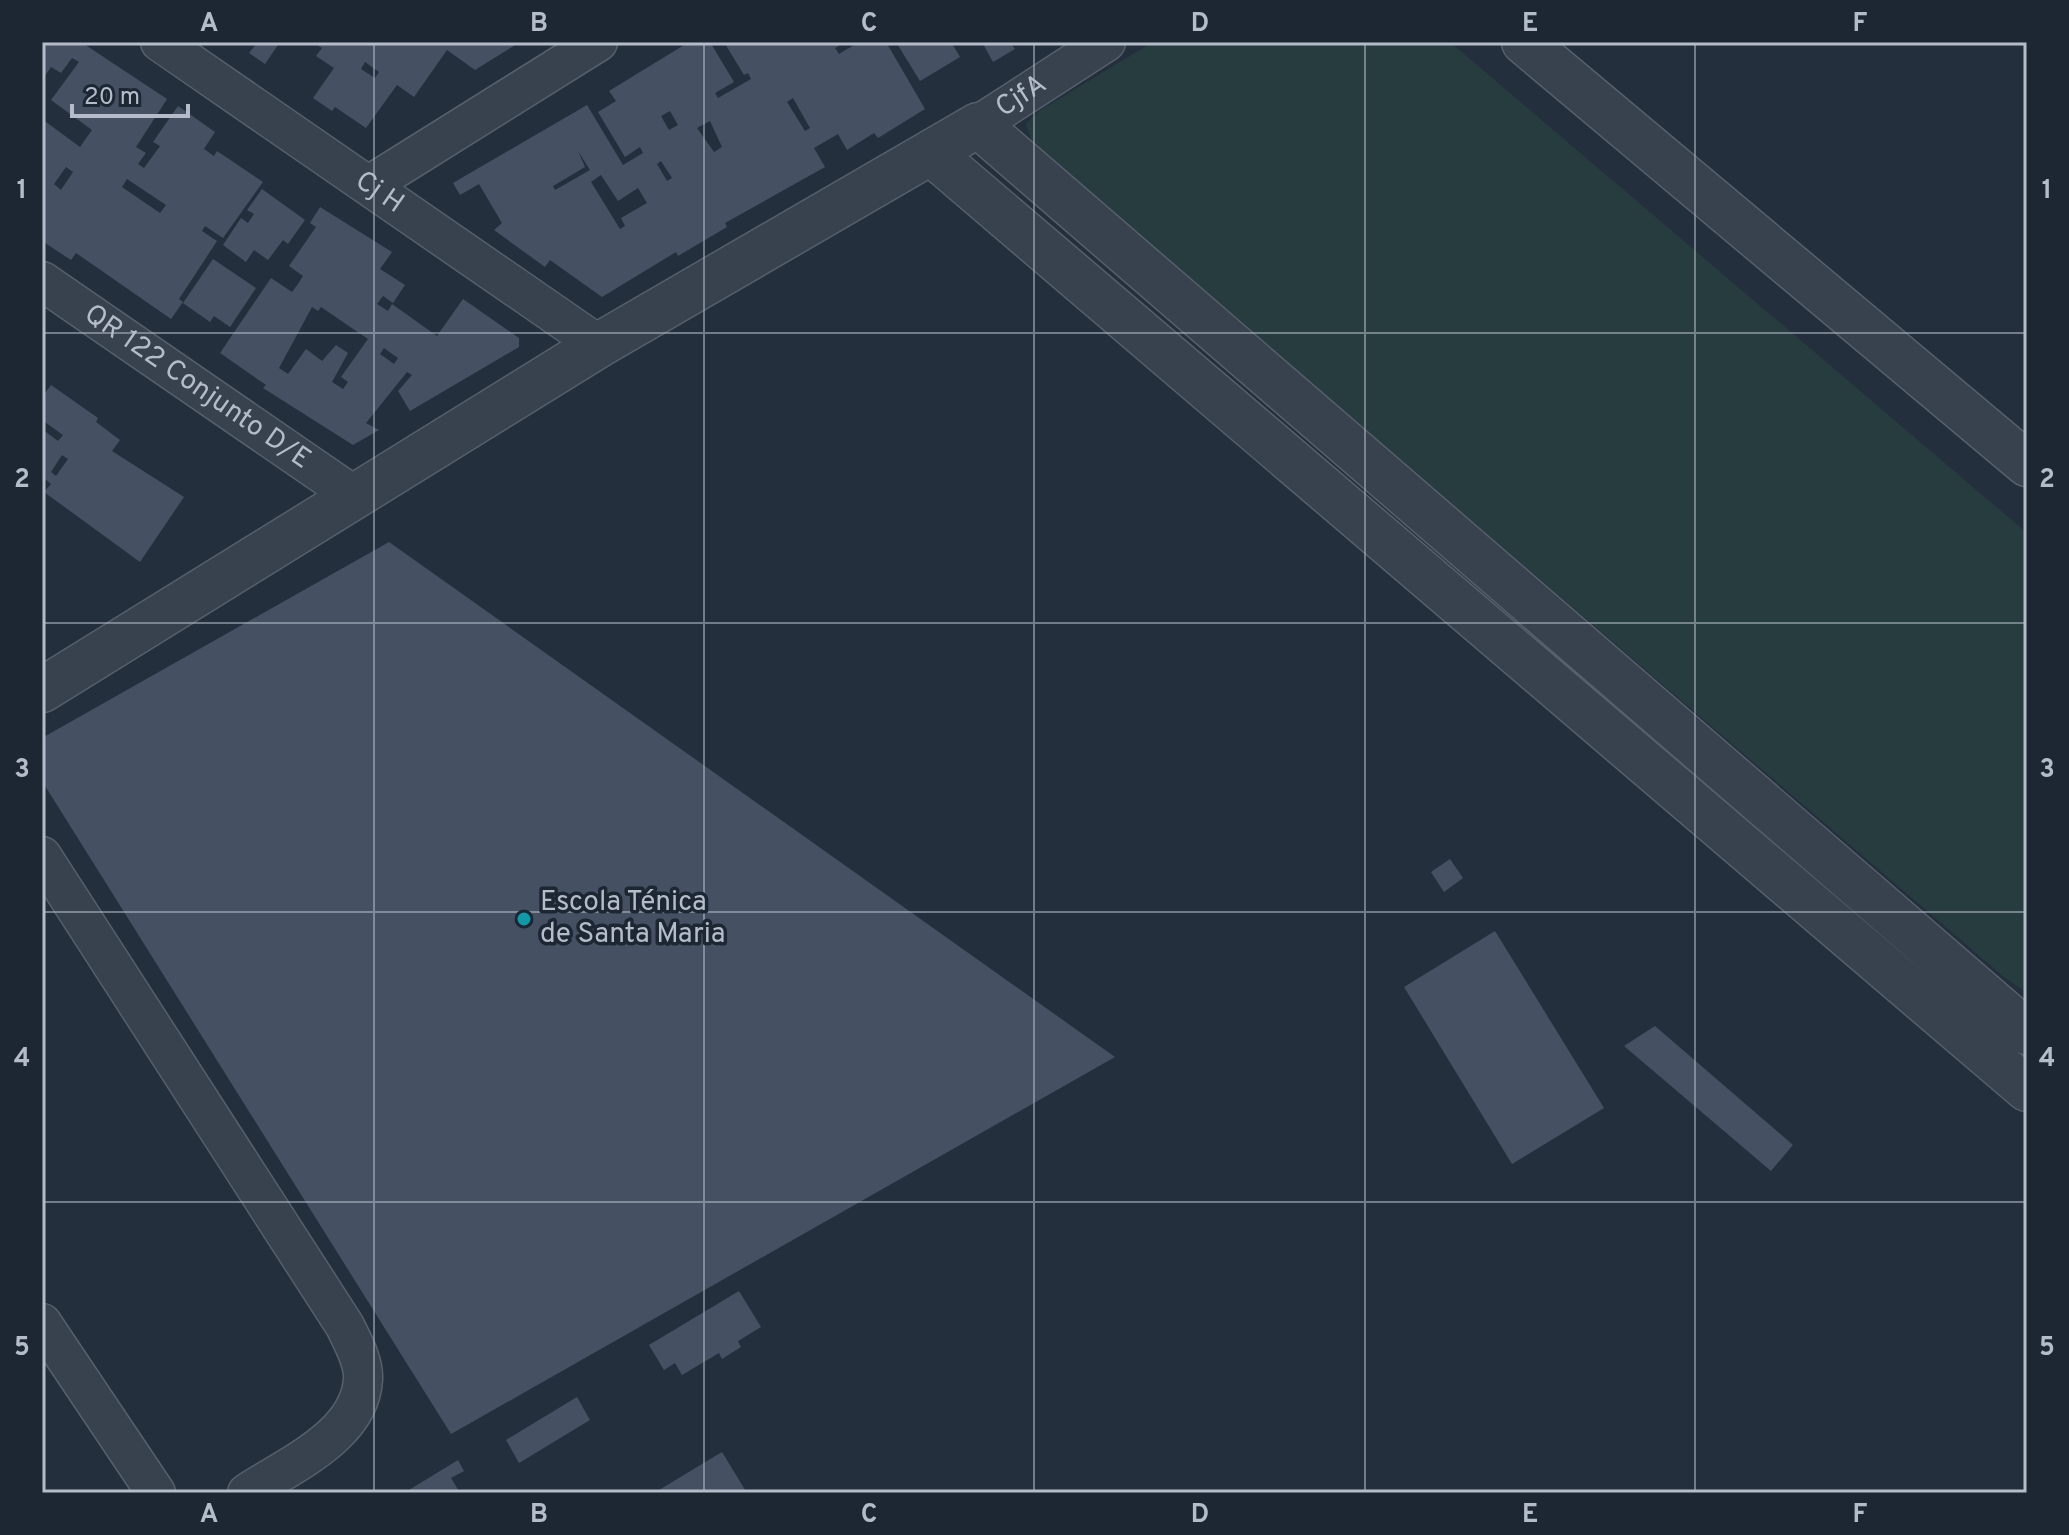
<svg xmlns="http://www.w3.org/2000/svg" width="2069" height="1535" viewBox="0 0 2069 1535" font-family="Overpass,sans-serif">
  <rect width="100%" height="100%" fill="#242f3e"/>
  <path fill="#263c3f" d="M 1153,42 L 1450,42 L 2027,533 L 2027,993 L 2004,977 L 1033,145 L 1026,124 L 1039,111 Z"/>
  <path fill="#455162" fill-rule="evenodd" d="M 42,42 L 81,42 L 167,99 L 136,147 L 146,153 L 138,164 L 144,168 L 160,146 L 153,142 L 178,106 L 215,132 L 204,149 L 214,156 L 217,151 L 263,182 L 223,238 L 205,226 L 202,231 L 217,241 L 179,299 L 183,302 L 171,319 L 76,253 L 71,260 L 42,241 L 42,119 L 80,147 L 92,130 L 51,100 L 79,62 L 72,58 L 61,73 L 51,67 L 42,80 ZM 66,167 L 73,172 L 61,190 L 54,184 ZM 127,179 L 166,205 L 160,213 L 122,187 Z
    M 258,42 L 280,42 L 265,64 L 249,53 Z
    M 313,42 L 520,42 L 475,70 L 447,50 L 414,97 L 397,85 L 366,128 L 335,107 L 332,111 L 313,98 L 334,68 L 316,56 L 322,48 ZM 365,62 L 379,72 L 375,78 L 361,69 Z
    M 689,42 L 710,42 L 734,82 L 715,93 L 718,98 L 751,79 L 748,73 L 744,75 L 724,42 L 846,42 L 835,48 L 839,54 L 859,42 L 886,42 L 925,109 L 878,138 L 874,133 L 847,150 L 838,134 L 814,148 L 825,167 L 725,223 L 727,227 L 678,256 L 676,252 L 602,297 L 550,260 L 545,267 L 494,230 L 502,223 L 479,184 L 460,195 L 453,183 L 587,105 L 623,165 L 643,153 L 640,147 L 625,157 L 598,112 L 616,101 L 609,91 ZM 793,98 L 810,128 L 805,131 L 787,102 ZM 670,111 L 678,125 L 669,130 L 661,116 ZM 710,121 L 722,147 L 714,152 L 697,128 ZM 578,151 L 590,170 L 555,190 L 553,186 L 585,167 ZM 661,161 L 672,178 L 667,181 L 657,164 ZM 601,175 L 618,201 L 638,188 L 647,203 L 621,218 L 625,226 L 620,229 L 591,182 Z
    M 896,42 L 951,42 L 960,57 L 920,81 Z
    M 982,42 L 1010,42 L 1015,49 L 993,62 Z
    M 262,189 L 305,220 L 288,244 L 283,240 L 268,260 L 254,250 L 246,262 L 223,245 L 241,218 L 248,223 L 254,214 L 247,210 Z
    M 320,207 L 392,252 L 380,269 L 405,285 L 393,303 L 383,296 L 377,304 L 388,311 L 392,304 L 437,336 L 463,299 L 519,338 L 519,347 L 410,411 L 398,391 L 412,375 L 407,372 L 366,423 L 379,430 L 353,445 L 263,388 L 266,385 L 220,353 L 271,278 L 292,292 L 298,284 L 303,276 L 289,266 L 316,227 L 310,223 ZM 312,307 L 318,311 L 321,307 L 368,339 L 341,377 L 348,382 L 343,389 L 332,382 L 348,353 L 336,345 L 322,361 L 306,349 L 288,374 L 279,368 ZM 384,348 L 398,358 L 394,364 L 380,354 Z
    M 213,259 L 256,288 L 230,327 L 214,316 L 210,322 L 183,303 Z
    M 51,385 L 98,418 L 96,422 L 120,440 L 112,451 L 184,497 L 140,562 L 44,492 L 51,484 L 45,479 L 42,483 L 42,429 L 58,441 L 63,435 L 42,420 L 42,397 ZM 62,455 L 68,459 L 56,476 L 51,472 Z
    M 389,542 L 1115,1057 L 451,1434 L 42,781 L 42,738 Z
    M 1450,859 L 1463,878 L 1444,892 L 1431,872 Z
    M 1495,931 L 1604,1108 L 1512,1164 L 1404,987 Z
    M 1655,1026 L 1793,1145 L 1771,1171 L 1624,1046 Z
    M 739,1291 L 761,1327 L 738,1341 L 741,1347 L 722,1359 L 719,1353 L 682,1375 L 675,1363 L 664,1370 L 649,1345 Z
    M 577,1397 L 590,1420 L 519,1463 L 506,1440 Z
    M 722,1452 L 747,1493 L 654,1493 Z
    M 458,1460 L 464,1471 L 451,1478 L 460,1493 L 404,1493 Z"/>
  <g fill="none" stroke-linecap="round" stroke-linejoin="round">
    <g stroke="#565f6c" stroke-width="41">
      <g id="minor">
        <path id="s1" d="M 160,42 L 599,345"/>
        <path id="s2" d="M 978,125 L 1106,42"/>
        <path d="M 371,184 L 598,42"/>
        <path id="s3" d="M 42,281 L 353,495"/>
        <path d="M 42,856 L 345,1326 C 352,1341 364,1361 363,1379 C 360,1436 289,1465 247,1493"/>
        <path d="M 42,1323 L 156,1493"/>
      </g>
    </g>
    <g stroke="#565f6c" stroke-width="47">
      <path id="tertiary" d="M 1524,42 L 2027,464
        M 931,153 L 2027,1089
        M 42,690 L 599,345 L 978,125 L 2027,1032"/>
    </g>
    <use href="#minor" stroke="#38414e" stroke-width="38"/>
    <use href="#tertiary" stroke="#38414e" stroke-width="44"/>
  </g>
  <path fill="none" stroke="#b4bcc9" stroke-width="2" stroke-opacity="0.55" d="M 374,42 L 374,1493M 704,42 L 704,1493M 1034,42 L 1034,1493M 1365,42 L 1365,1493M 1695,42 L 1695,1493M 42,333 L 2027,333M 42,623 L 2027,623M 42,912 L 2027,912M 42,1202 L 2027,1202"/>
  <circle fill="#0f9aa8" stroke="#1d2633" stroke-width="3" cx="524" cy="919" r="8"/>
  <g text-anchor="middle" dominant-baseline="central" stroke-width="7" stroke-linejoin="round" paint-order="stroke">
    <g font-size="28" fill="#b4bcc9" stroke="#1d2633">
      <text stroke="none"><textPath href="#s2" startOffset="52">CjfA</textPath></text>
      <text stroke="none"><textPath href="#s1" startOffset="266">Cj H</textPath></text>
      <text stroke="none"><textPath href="#s3" startOffset="188">QR 122 Conjunto D/E</textPath></text>
    </g>
    <g font-size="28" fill="#b4bcc9" stroke="#1d2633" text-anchor="start">
      <text x="540" y="903">Escola Ténica<tspan x="540" dy="32">de Santa Maria</tspan></text>
    </g>
  </g>
  <rect width="2069" height="1535" fill="none" stroke="#1d2633" stroke-width="88"/>
  <path d="M72 104v12h116v-12" fill="none" stroke="#b4bcc9" stroke-width="4"/>
  <text x="84" y="104" font-size="24" fill="#b4bcc9" stroke="#1d2633" stroke-width="6" paint-order="stroke">20 m</text>
  <rect x="44" y="44" width="1981" height="1447" fill="none" stroke="#b4bcc9" stroke-width="3"/>
  <g font-size="26" text-anchor="middle" font-weight="bold" fill="#b4bcc9">
    <text x="209" y="31">A</text>
    <text x="539" y="31">B</text>
    <text x="869" y="31">C</text>
    <text x="1200" y="31">D</text>
    <text x="1530" y="31">E</text>
    <text x="1860" y="31">F</text>
    <text x="22" y="198">1</text>
    <text x="2047" y="198">1</text>
    <text x="22" y="487">2</text>
    <text x="2047" y="487">2</text>
    <text x="22" y="777">3</text>
    <text x="2047" y="777">3</text>
    <text x="22" y="1066">4</text>
    <text x="2047" y="1066">4</text>
    <text x="22" y="1355">5</text>
    <text x="2047" y="1355">5</text>
    <text x="209" y="1522">A</text>
    <text x="539" y="1522">B</text>
    <text x="869" y="1522">C</text>
    <text x="1200" y="1522">D</text>
    <text x="1530" y="1522">E</text>
    <text x="1860" y="1522">F</text>
  </g>
</svg>
